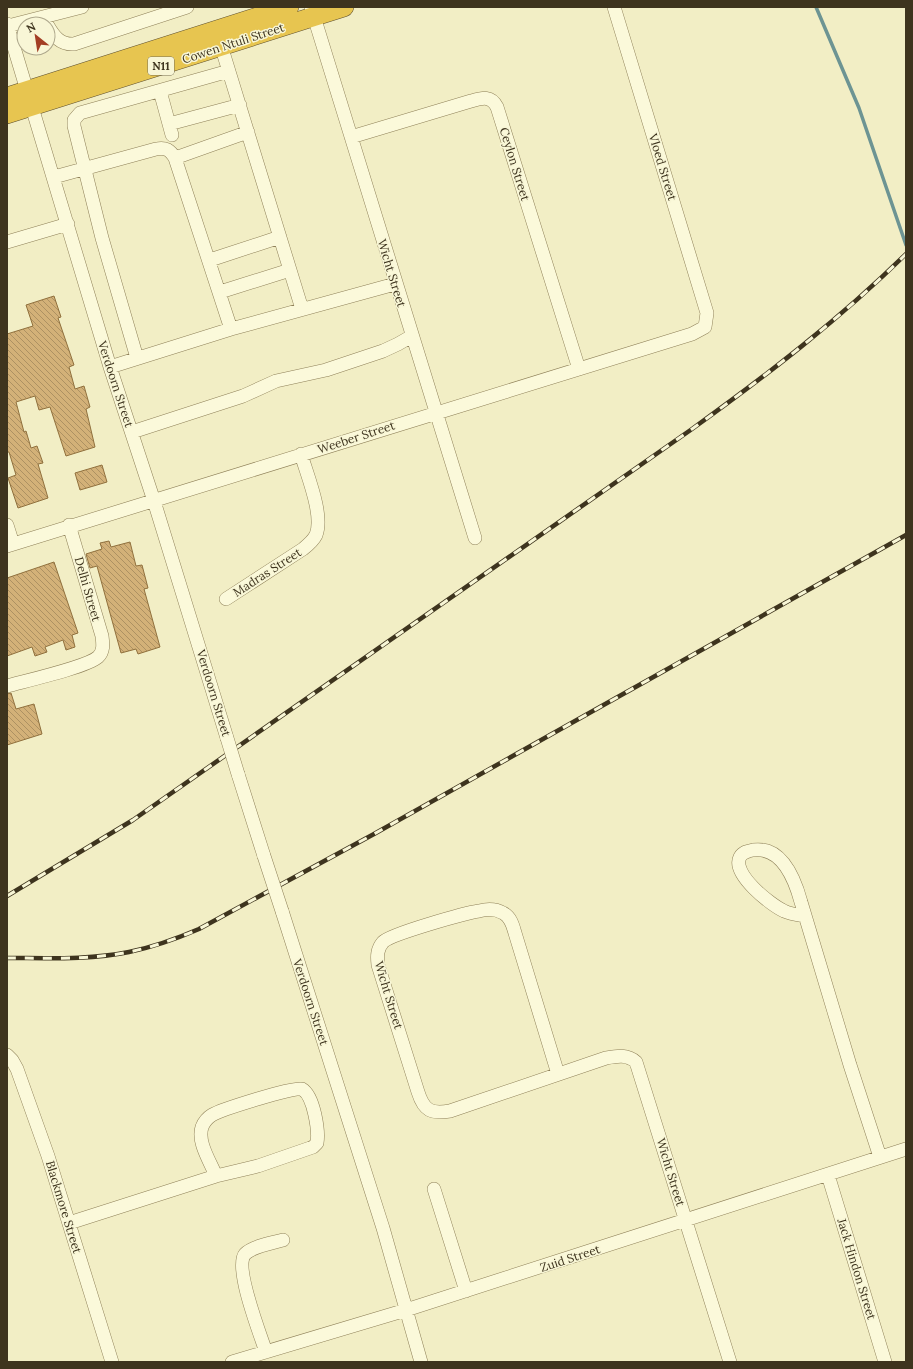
<svg xmlns="http://www.w3.org/2000/svg" width="913" height="1369" viewBox="0 0 913 1369" font-family="Lora,serif">
  <defs>
    <pattern id="building-back-hatch" width="6" height="6" patternUnits="userSpaceOnUse"><rect width="6" height="6" fill="#d3b178"/><path d="M-1 5l2 2M0 0l6 6M5-1l2 2" fill="none" stroke="#ad9162"/></pattern>
  </defs>
  <rect width="100%" height="100%" fill="#f2eec5"/>
  <g fill="none" stroke-linecap="round" stroke-linejoin="round">
    <path stroke="#6d9493" stroke-width="3.5" d="M 816,7 L 859,108 L 906,245"/>
  </g>
  <path fill="url(#building-back-hatch)" stroke="#90703d" d="M 54,296 L 61,317 L 58,318 L 74,365 L 69,367 L 75,389 L 84,386 L 90,407 L 86,409 L 95,447 L 66,456 L 50,407 L 39,410 L 35,396 L 16,402 L 24,432 L 26,431 L 31,448 L 37,446 L 43,463 L 38,464 L 48,498 L 18,508 L 8,478 L 16,475 L 9,452 L 7,452 L 7,334 L 33,326 L 26,305 Z
    M 102,465 L 107,482 L 80,490 L 75,473 Z
    M 109,541 L 111,547 L 130,542 L 136,566 L 142,565 L 148,588 L 144,589 L 160,647 L 138,654 L 136,649 L 121,653 L 97,566 L 90,568 L 86,554 L 102,549 L 100,543 Z
    M 54,562 L 78,633 L 72,635 L 75,647 L 66,650 L 63,640 L 45,647 L 47,652 L 35,656 L 32,647 L 7,656 L 7,578 Z
    M 11,693 L 16,709 L 34,704 L 42,734 L 7,745 L 7,694 Z"/>
  <g fill="none" stroke-linecap="round" stroke-linejoin="round">
    <g stroke="#8f8159" stroke-width="14">
      <path id="minor" d="M 311,7 L 475,538
        M 7,24 L 110,367 L 154,501 L 227,738
        M 8,26 L 82,7
        M 48,26 C 54,36 60,45 74,44 L 187,7
        M 219,39 L 302,309
        M 160,91 L 172,135
        M 169,124 L 240,105
        M 351,137 L 471,101 C 482,98 491,95 497,107 L 579,369
        M 175,158 L 248,132
        M 54,177 L 156,149 C 166,147 170,150 175,158 L 231,329
        M 7,242 L 68,224
        M 210,260 L 280,237
        M 220,292 L 290,270
        M 137,358 L 102,238 L 74,126 L 74,120 L 80,113 L 229,71
        M 110,367 L 231,329 L 395,284
        M 132,432 L 243,396 L 276,381 L 326,370 L 383,351 L 398,344 L 412,336
        M 7,525 L 13,544
        M 7,546 L 692,334 L 705,327 L 707,313 L 614,7
        M 226,599 L 303,549 C 308,545 313,541 316,535 C 324,515 307,475 301,454
        M 7,686 C 25,681 87,667 98,657 C 104,651 103,644 102,636 L 69,525
        M 238,774 L 264,856
        M 282,911 L 383,1228 L 421,1362
        M 805,916 C 798,915 790,914 784,911 C 771,905 731,874 740,857 C 743,852 748,851 753,850 C 782,846 795,880 801,902 L 850,1065 L 880,1157
        M 7,1055 L 12,1060 L 17,1069 L 48,1156 L 112,1362
        M 558,1074 L 515,933 C 513,926 511,917 503,913 C 496,909 487,909 479,911 C 465,913 391,934 383,942 C 377,949 377,956 378,965 L 418,1092 C 424,1111 431,1114 450,1111 L 606,1058 C 617,1056 627,1054 636,1062 L 730,1362
        M 828,1175 L 885,1362
        M 434,1189 L 466,1291
        M 69,1223 L 216,1176 L 258,1166 L 313,1147 L 317,1143 C 319,1131 314,1096 302,1089 C 295,1086 220,1110 212,1115 C 207,1118 204,1122 202,1127 C 197,1142 210,1161 216,1176
        M 266,1352 C 260,1334 234,1267 245,1254 C 253,1246 272,1243 283,1240
        M 232,1362 L 406,1310 L 906,1149"/>
    </g>
    <g stroke="#5d4e2e" stroke-width="20">
      <path id="highway" d="M 7,97 L 289,7
        M 7,114 L 344,7"/>
    </g>
    <use href="#minor" stroke="#fbf9da" stroke-width="13"/>
    <use href="#highway" stroke="#e7c550" stroke-width="19"/>
    <g stroke="#3e341e" stroke-width="4.5">
      <path id="rail" d="M 7,896 L 133,820 L 692,429 C 767,375 840,319 906,254
        M 7,958 C 47,958 90,960 129,952 C 153,947 176,939 199,929 L 374,834 L 906,535"/>
    </g>
    <use href="#rail" stroke="#f8f6d6" stroke-width="3" stroke-dasharray="9" stroke-linecap="butt"/>
    <g stroke="#8f8159" stroke-width="14" stroke-linecap="butt">
      <path id="minor-bridge" d="M 227,738 L 238,774
        M 264,856 L 282,911"/>
    </g>
    <use href="#minor-bridge" stroke="#fbf9da" stroke-width="13"/>
  </g>
  <g text-anchor="middle" dominant-baseline="central" stroke-width="3" stroke-linejoin="round" paint-order="stroke">
    <rect fill="#f8f6d6" stroke="#766e55" stroke-width="1" x="148" y="57" width="26" height="18" rx="3"/>
    <g font-size="11" font-weight="bold" fill="#3e341e">
      <text x="161" y="66">N11</text>
    </g>
    <g font-size="12" fill="#3e341e" stroke="#f8f6d6">
      <text transform="translate(233 43) rotate(-18)">Cowen Ntuli Street</text>
      <text transform="translate(515 164) rotate(73)">Ceylon Street</text>
      <text transform="translate(663 167) rotate(73)">Vloed Street</text>
      <text transform="translate(392 273) rotate(73)">Wicht Street</text>
      <text transform="translate(116 384) rotate(72)">Verdoorn Street</text>
      <text transform="translate(356 437) rotate(-18)">Weeber Street</text>
      <text transform="translate(267 572) rotate(-33)">Madras Street</text>
      <text transform="translate(88 589) rotate(74)">Delhi Street</text>
      <text transform="translate(214 693) rotate(73)">Verdoorn Street</text>
      <text transform="translate(389 995) rotate(73)">Wicht Street</text>
      <text transform="translate(311 1002) rotate(72)">Verdoorn Street</text>
      <text transform="translate(671 1172) rotate(73)">Wicht Street</text>
      <text transform="translate(64 1207) rotate(73)">Blackmore Street</text>
      <text transform="translate(570 1258) rotate(-18)">Zuid Street</text>
      <text transform="translate(857 1269) rotate(73)">Jack Hindon Street</text>
    </g>
  </g>
  <rect width="913" height="1369" fill="none" stroke="#3e341e" stroke-width="16"/>
  <g transform="translate(36 36) rotate(330)"><circle r="19" fill="#f8f6d6" stroke="#aea88c"/>
  <path d="M0-3L7 15L0 10L-7 15Z" fill="#a33e24"/>
  <text y="-6" font-size="11" font-weight="bold" text-anchor="middle" fill="#3e341e">N</text>
  </g>
</svg>
